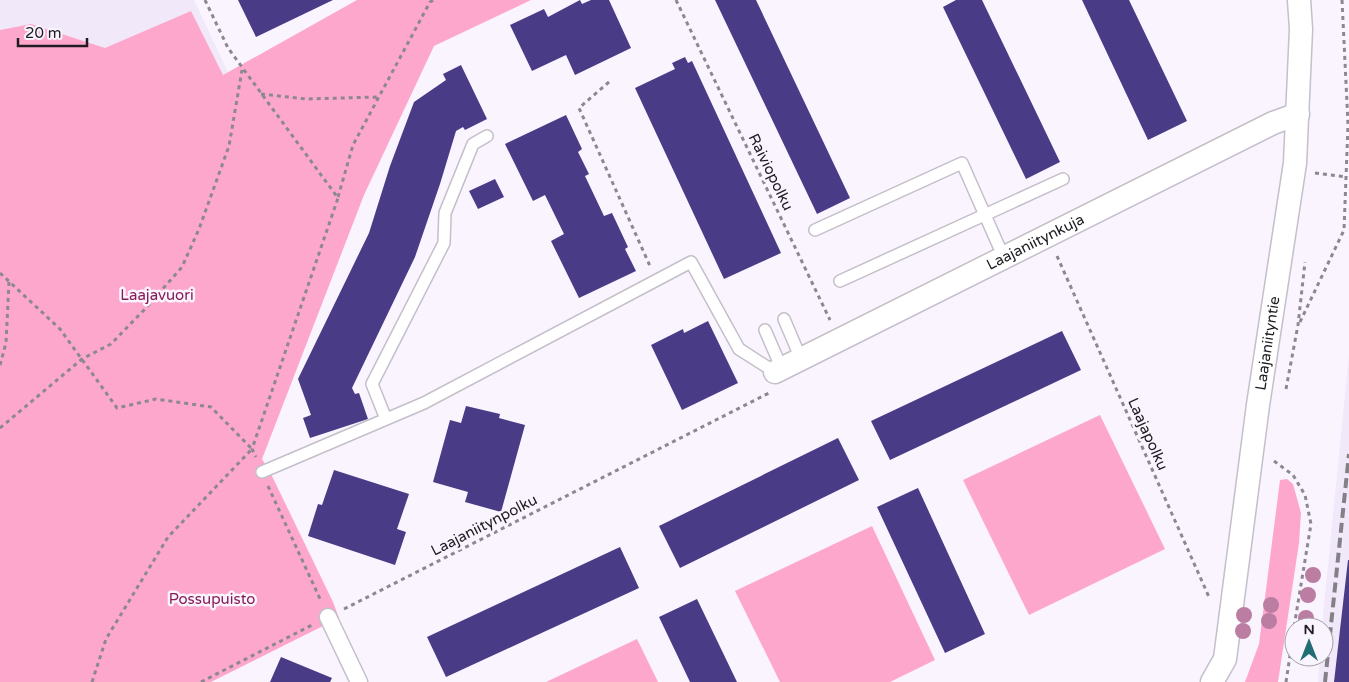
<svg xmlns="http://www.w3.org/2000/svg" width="1349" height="682" viewBox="0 0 1349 682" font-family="'Varela Round',sans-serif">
  <rect width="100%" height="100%" fill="#faf4ff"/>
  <path fill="#f1e8f9" d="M 0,0 L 194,0 L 228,72 L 0,205 Z
    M 1349,355 L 1349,682 L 1318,682 L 1320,657 L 1324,657 L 1324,627 L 1322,626 Z"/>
  <path fill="#fea7cc" d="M 357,0 L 531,0 L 434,46 L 364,195 L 262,459 L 271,474 L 333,602 L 339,618 L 211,682 L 0,682 L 0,30 L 31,24 L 105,48 L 191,11 L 223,75 Z
    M 1100,415 L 1165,549 L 1029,615 L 963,480 Z
    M 1287,479 L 1293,484 L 1301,513 L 1299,543 L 1278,682 L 1245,682 L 1259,644 L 1280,480 Z
    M 872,526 L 935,660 L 890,682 L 780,682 L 735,591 Z
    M 637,639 L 658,682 L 546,682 Z"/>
  <path fill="#493b86" d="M 238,0 L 333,0 L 256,37 Z
    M 580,0 L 582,4 L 591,0 L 609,0 L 631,48 L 575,75 L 566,55 L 532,71 L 510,25 L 544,9 L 548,17 Z
    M 715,0 L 756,0 L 850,198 L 817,214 Z
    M 956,0 L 982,0 L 1060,162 L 1026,179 L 943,7 Z
    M 1082,0 L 1129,0 L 1187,121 L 1148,140 Z
    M 685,57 L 688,63 L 692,61 L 781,253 L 724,279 L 635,88 L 675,69 L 672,63 Z
    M 461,65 L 487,119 L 465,130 L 463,127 L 456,131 L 440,184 L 415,257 L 352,388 L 355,394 L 359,393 L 368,419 L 310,438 L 303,418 L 311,415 L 298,379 L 369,233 L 390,166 L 414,102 L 446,80 L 443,74 Z
    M 566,115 L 582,149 L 578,152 L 589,174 L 585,176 L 604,216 L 612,213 L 628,247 L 625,249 L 636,271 L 579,298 L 551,241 L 564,234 L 545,195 L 533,201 L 505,144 Z
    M 495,179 L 504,197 L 478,209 L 469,191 Z
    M 708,321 L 738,383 L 682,410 L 651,345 L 683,329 L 684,333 Z
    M 1062,331 L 1081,370 L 890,460 L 871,421 Z
    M 466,406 L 500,414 L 499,418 L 525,425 L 501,512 L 465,502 L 468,492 L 433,482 L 450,420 L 461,423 Z
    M 838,438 L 859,480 L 680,568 L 659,526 Z
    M 334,470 L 409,494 L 397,529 L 406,532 L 395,565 L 308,536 L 318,504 L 322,505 Z
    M 918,488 L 985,634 L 945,653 L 877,507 Z
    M 620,547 L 639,588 L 446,677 L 427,637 Z
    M 1348,560 L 1349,560 L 1349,682 L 1334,682 Z
    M 697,599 L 737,682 L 690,682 L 659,617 Z
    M 281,657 L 332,678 L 330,682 L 270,682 Z"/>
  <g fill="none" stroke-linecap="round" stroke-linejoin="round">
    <g stroke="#c4bfc9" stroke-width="14">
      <path id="service" d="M 815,230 L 962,163 L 1004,258
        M 840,281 L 1063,179
        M 784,319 L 801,359
        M 765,330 L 782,369
        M 386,419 L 372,384 L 444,243 L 445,213 L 473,144 L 487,136
        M 262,472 L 424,403 L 691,262 L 739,349 L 775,372"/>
    </g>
    <g stroke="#c4bfc9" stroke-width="19">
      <path id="pedestrian" d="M 328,617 L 359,682"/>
    </g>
    <g stroke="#c4bfc9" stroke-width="25">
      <g id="minor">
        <path id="s1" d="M 775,372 L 1273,123 L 1298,114"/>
        <path id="s2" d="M 1212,682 L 1225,659 L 1258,405 L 1295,163 L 1301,29 L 1299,0"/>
      </g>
    </g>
    <path stroke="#8c8890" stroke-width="3" stroke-dasharray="4 4" stroke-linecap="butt" d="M 205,0 L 228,48 L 338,198 L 252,449 L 256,457
      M 676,0 L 830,320
      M 1342,0 L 1348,124
      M 609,82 L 579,108 L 650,266
      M 261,94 L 306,99 L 378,97
      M 1315,173 L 1346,177
      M 338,197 L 353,145 L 430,2 L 434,0
      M 1057,256 L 1209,597
      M 0,273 L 60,329 L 117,408 L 156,399 L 211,407 L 252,449 L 168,537 L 106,639 L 92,682
      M 1300,322 L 1344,230 L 1348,125
      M 0,365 L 6,343 L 9,282
      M 1286,389 L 1298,325 L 1305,262
      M 0,428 L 82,359 L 111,344 L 144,310 L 182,267 L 199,229 L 229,146 L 242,70
      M 1274,461 L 1293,475 L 1305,495 L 1311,524 L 1294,627
      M 268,486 L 321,601
      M 344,609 L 769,393
      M 201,682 L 312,625
      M 1286,682 L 1294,629"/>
    <use href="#service" stroke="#fff" stroke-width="11"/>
    <use href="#pedestrian" stroke="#fff" stroke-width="16"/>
    <use href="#minor" stroke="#fff" stroke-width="22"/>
    <path stroke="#848087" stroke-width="4" stroke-dasharray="10 5" stroke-linecap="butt" d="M 1325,682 L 1349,454"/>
  </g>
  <g fill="#bb7da2">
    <circle cx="1313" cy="575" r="8"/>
    <circle cx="1308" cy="595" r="8"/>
    <circle cx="1271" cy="605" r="8"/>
    <circle cx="1244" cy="615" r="8"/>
    <circle cx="1306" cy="618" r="8"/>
    <circle cx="1269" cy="621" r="8"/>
    <circle cx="1243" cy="631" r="8"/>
  </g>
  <g text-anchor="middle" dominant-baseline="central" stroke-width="5" stroke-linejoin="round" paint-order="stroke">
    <g font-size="15" fill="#1f1d21" stroke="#faf4ff">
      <text transform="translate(771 172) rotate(64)">Raiviopolku</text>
      <text stroke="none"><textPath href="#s1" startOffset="291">Laajaniitynkuja</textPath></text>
      <text stroke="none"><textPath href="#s2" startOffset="345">Laajaniityntie</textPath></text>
      <text transform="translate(1148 434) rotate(66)">Laajapolku</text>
      <text transform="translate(484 525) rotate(-27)">Laajaniitynpolku</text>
    </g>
    <g font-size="15" fill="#871b55" stroke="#faf4ff">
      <text x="157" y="295">Laajavuori</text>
      <text x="212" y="599">Possupuisto</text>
    </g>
  </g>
  <g transform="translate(1309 642)"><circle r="24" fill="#faf4ff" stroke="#a29ea6"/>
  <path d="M0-4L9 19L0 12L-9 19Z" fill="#226d73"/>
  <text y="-8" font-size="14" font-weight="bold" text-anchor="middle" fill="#1f1d21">N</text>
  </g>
  <path d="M18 38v8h69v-8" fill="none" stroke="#1f1d21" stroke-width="2.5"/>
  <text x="25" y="38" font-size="15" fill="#1f1d21" stroke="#faf4ff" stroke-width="4" paint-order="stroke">20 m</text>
</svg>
